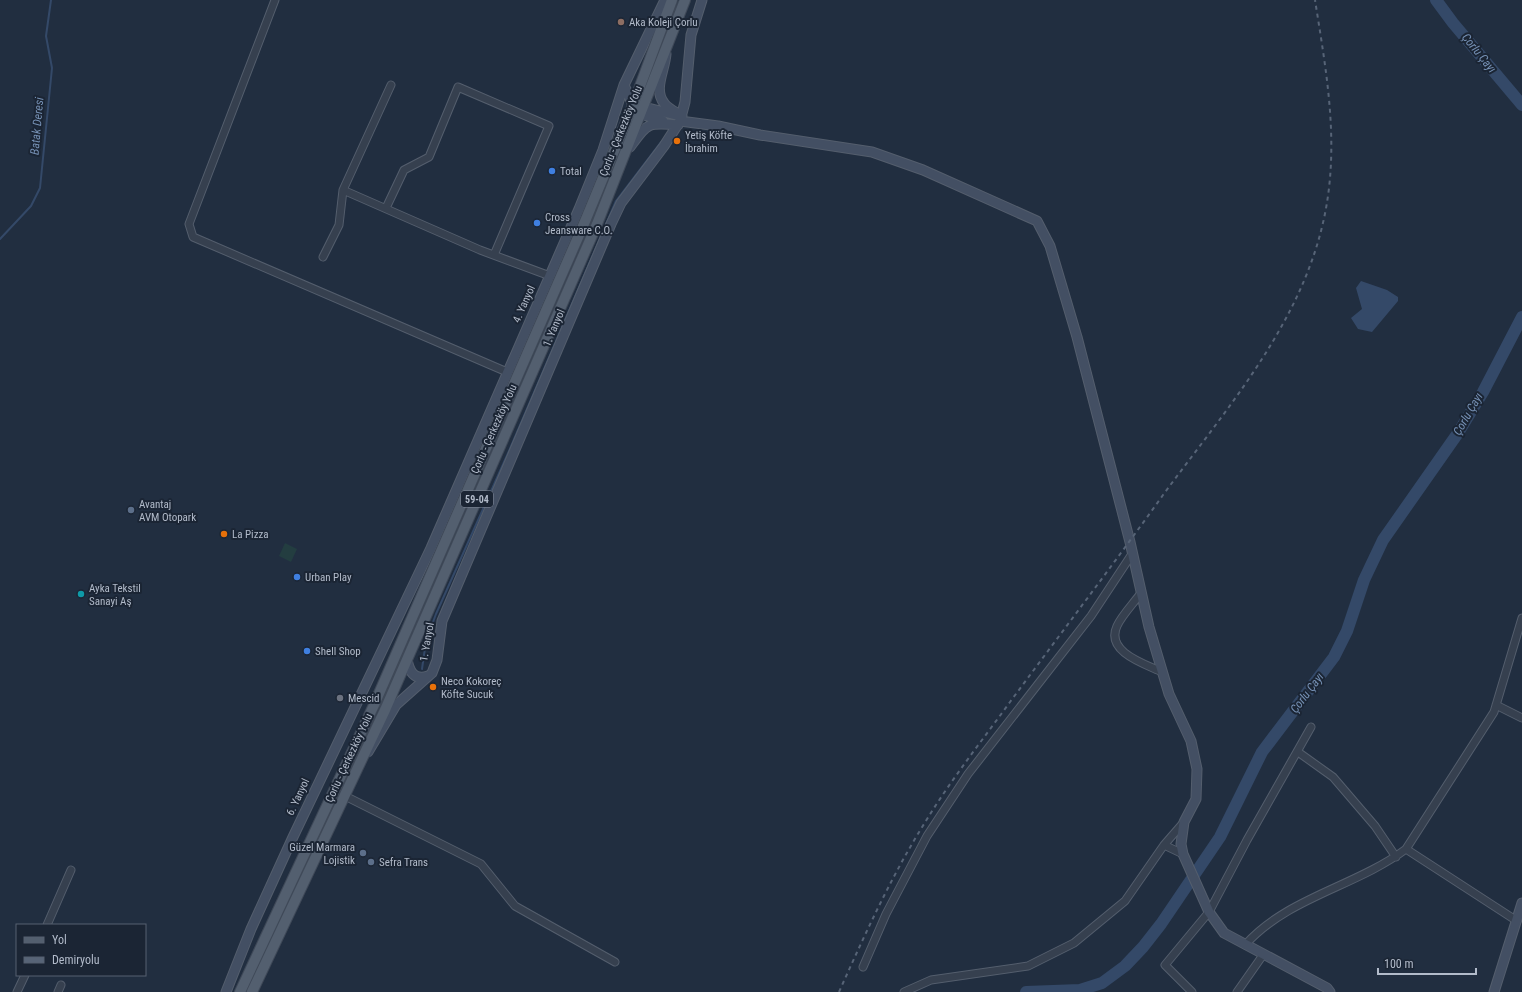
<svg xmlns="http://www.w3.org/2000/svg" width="1522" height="992" viewBox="0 0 1522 992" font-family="'Roboto Condensed',sans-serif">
  <rect width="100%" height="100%" fill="#212e40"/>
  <path fill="#233d40" d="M 285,543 L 297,549 L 291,562 L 279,556 Z"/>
  <path fill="#344968" d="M 1361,281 L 1387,290 L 1398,297 L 1398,301 L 1372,332 L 1358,329 L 1351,318 L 1362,309 L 1356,288 Z"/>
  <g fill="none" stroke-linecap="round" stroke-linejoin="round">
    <path stroke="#344968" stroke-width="2" d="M 0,239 L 31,206 L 40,188 L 52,68 L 46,36 L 51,0
      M 422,669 L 426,641 L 436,614 L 509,451 L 616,201 L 661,142"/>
    <path stroke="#344968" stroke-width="12" d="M 1436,0 L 1453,23 L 1522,105
      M 1026,992 L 1080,990 L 1102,983 L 1125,966 L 1143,947 L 1161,924 L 1220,837 L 1262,752 L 1334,657 L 1347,631 L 1364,580 L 1383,540 L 1458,433 L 1483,392 L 1522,317"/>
    <g stroke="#545e6d" stroke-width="9">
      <path id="street" d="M 275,0 L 189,224 L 193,237 L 507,372
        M 343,190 L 480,250 L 550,276
        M 386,208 L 404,170 L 429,157 L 458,87 L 549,126 L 494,255
        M 323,257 L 339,225 L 343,190 L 391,85
        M 1141,593 C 1133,604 1122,615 1117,626 C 1105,652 1145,664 1162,672
        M 1496,705 L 1522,718
        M 1298,752 L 1333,777 L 1375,826 L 1396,857
        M 345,796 L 481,864 L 515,906 L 615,962
        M 1406,849 L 1517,921
        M 1183,854 L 1164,845 L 1184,822
        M 47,925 L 71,870
        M 1245,945 C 1288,897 1355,887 1406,849 L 1494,712 L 1522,618
        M 863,967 L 886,914 L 927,836 L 968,774 L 1091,616 L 1132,554
        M 17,992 L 25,975
        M 58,992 L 61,985
        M 904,992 L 931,980 L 1028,966 L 1074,943 L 1125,901 L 1164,845
        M 1192,992 L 1165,965 L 1209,912 L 1247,840 L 1311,727
        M 1237,992 L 1263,955"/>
    </g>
    <g stroke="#545e6d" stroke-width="11">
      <path id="secondary" d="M 666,54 C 665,70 653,89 664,103 C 668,109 676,112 682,116
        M 624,85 L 633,105
        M 644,107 L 676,115
        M 641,114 L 663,121
        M 680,121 L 718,126 L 760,135 L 872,152 L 923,170 L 1037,221 L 1050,246 L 1077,337 L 1130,542 L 1149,627 L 1169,694 L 1191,741 L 1197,769 L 1196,799 L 1184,822 L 1181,844 L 1183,854 L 1209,912 L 1224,933 L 1327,988 L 1330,992
        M 630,147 C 648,123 647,122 678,125
        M 407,659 C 409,671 414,681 428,676
        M 368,752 L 396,705 L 432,673 L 437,660 L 442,621 L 611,224 L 621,203 L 664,146 L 680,121 L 685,102 L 691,35 L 702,0
        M 226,992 L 251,929 L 293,837 L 431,548 L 579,209 L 603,150 L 624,85 L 665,0
        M 1494,992 L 1522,903"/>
    </g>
    <g stroke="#3f4958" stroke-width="12">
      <path id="primary" d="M 240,992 L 374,705 L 586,219 L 633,105 L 672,0
        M 252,992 L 385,710 L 597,224 L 685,0"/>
    </g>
    <use href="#street" stroke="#36404f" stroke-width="7"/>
    <use href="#secondary" stroke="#434f63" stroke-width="9"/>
    <use href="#primary" stroke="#535f6f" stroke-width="10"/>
    <path stroke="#576477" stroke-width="2" stroke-dasharray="4 4" stroke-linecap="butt" d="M 839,992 C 865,934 891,877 924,824 C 950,781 981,742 1010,702 C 1061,633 1113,565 1163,495 C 1224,412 1297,329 1322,227 C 1341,150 1327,76 1315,0"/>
  </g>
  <circle fill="#8d6e63" stroke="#1b2534" stroke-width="1.5" cx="621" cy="22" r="4"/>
  <g fill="#e8710a" stroke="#1b2534" stroke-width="1.5">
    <circle cx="677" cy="141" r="4"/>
    <circle cx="224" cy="534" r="4"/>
    <circle cx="433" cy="687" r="4"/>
  </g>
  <g fill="#3f7fe0" stroke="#1b2534" stroke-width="1.5">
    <circle cx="552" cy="171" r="4"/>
    <circle cx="537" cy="223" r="4"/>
    <circle cx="297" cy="577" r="4"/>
    <circle cx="307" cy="651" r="4"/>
  </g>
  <g fill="#5c6f8a" stroke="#1b2534" stroke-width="1.5">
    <circle cx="131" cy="510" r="4"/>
    <circle cx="363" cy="853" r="4"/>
    <circle cx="371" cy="862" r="4"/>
  </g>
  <circle fill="#0f9aa8" stroke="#1b2534" stroke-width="1.5" cx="81" cy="594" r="4"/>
  <circle fill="#6b7280" stroke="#1b2534" stroke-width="1.5" cx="340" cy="698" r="4"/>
  <g text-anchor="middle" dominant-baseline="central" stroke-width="4" stroke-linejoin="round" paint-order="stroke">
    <rect fill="#1b2534" stroke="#858e9d" stroke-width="1" x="461" y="491" width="32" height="16" rx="3"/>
    <g font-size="10" font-weight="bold" fill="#b2bbca">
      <text x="477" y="499">59-04</text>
    </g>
    <g font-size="11" fill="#b2bbca" stroke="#1b2534" text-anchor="start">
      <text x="629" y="22">Aka Koleji Çorlu</text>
      <text x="685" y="135">Yetiş Köfte<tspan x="685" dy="13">İbrahim</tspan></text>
      <text x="560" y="171">Total</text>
      <text x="545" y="217">Cross<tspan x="545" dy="13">Jeansware C.O.</tspan></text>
      <text x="139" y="504">Avantaj<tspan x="139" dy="13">AVM Otopark</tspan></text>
      <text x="232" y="534">La Pizza</text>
      <text x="305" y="577">Urban Play</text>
      <text x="89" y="588">Ayka Tekstil<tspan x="89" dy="13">Sanayi Aş</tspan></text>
      <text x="315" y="651">Shell Shop</text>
      <text x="441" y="681">Neco Kokoreç<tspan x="441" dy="13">Köfte Sucuk</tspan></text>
      <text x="348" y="698">Mescid</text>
      <text x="355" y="847" text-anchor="end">Güzel Marmara<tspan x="355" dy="13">Lojistik</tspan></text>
      <text x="379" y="862">Sefra Trans</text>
    </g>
    <g font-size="11" fill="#b2bbca" stroke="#1b2534">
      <text transform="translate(621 131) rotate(-68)">Çorlu - Çerkezköy Yolu</text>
      <text transform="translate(524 304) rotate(-66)">4. Yanyol</text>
      <text transform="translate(554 328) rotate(-67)">1. Yanyol</text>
      <text transform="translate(494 429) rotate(-66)">Çorlu - Çerkezköy Yolu</text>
      <text transform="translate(427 642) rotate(-80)">1. Yanyol</text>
      <text transform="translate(349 758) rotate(-65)">Çorlu - Çerkezköy Yolu</text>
      <text transform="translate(298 797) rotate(-65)">6. Yanyol</text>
    </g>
    <g font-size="12" font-style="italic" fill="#7691b5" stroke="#1b2534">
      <text transform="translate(1479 53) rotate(51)">Çorlu Çayı</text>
      <text transform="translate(37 126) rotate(-85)">Batak Deresi</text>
      <text transform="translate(1468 414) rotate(-60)">Çorlu Çayı</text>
      <text transform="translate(1307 693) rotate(-53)">Çorlu Çayı</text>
    </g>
  </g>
  <rect x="16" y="924" width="130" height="52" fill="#1b2534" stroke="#576170"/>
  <rect x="24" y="937" width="20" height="6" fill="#535f6f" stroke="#576170"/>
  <text x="52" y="944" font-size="12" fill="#b2bbca">Yol</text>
  <rect x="24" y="957" width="20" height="6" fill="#576477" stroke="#576170"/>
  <text x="52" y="964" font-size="12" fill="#b2bbca">Demiryolu</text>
  <path d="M1378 968v6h98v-6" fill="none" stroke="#b2bbca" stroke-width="2"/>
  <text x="1384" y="968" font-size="12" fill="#b2bbca" stroke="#1b2534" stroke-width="3" paint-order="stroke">100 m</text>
</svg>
